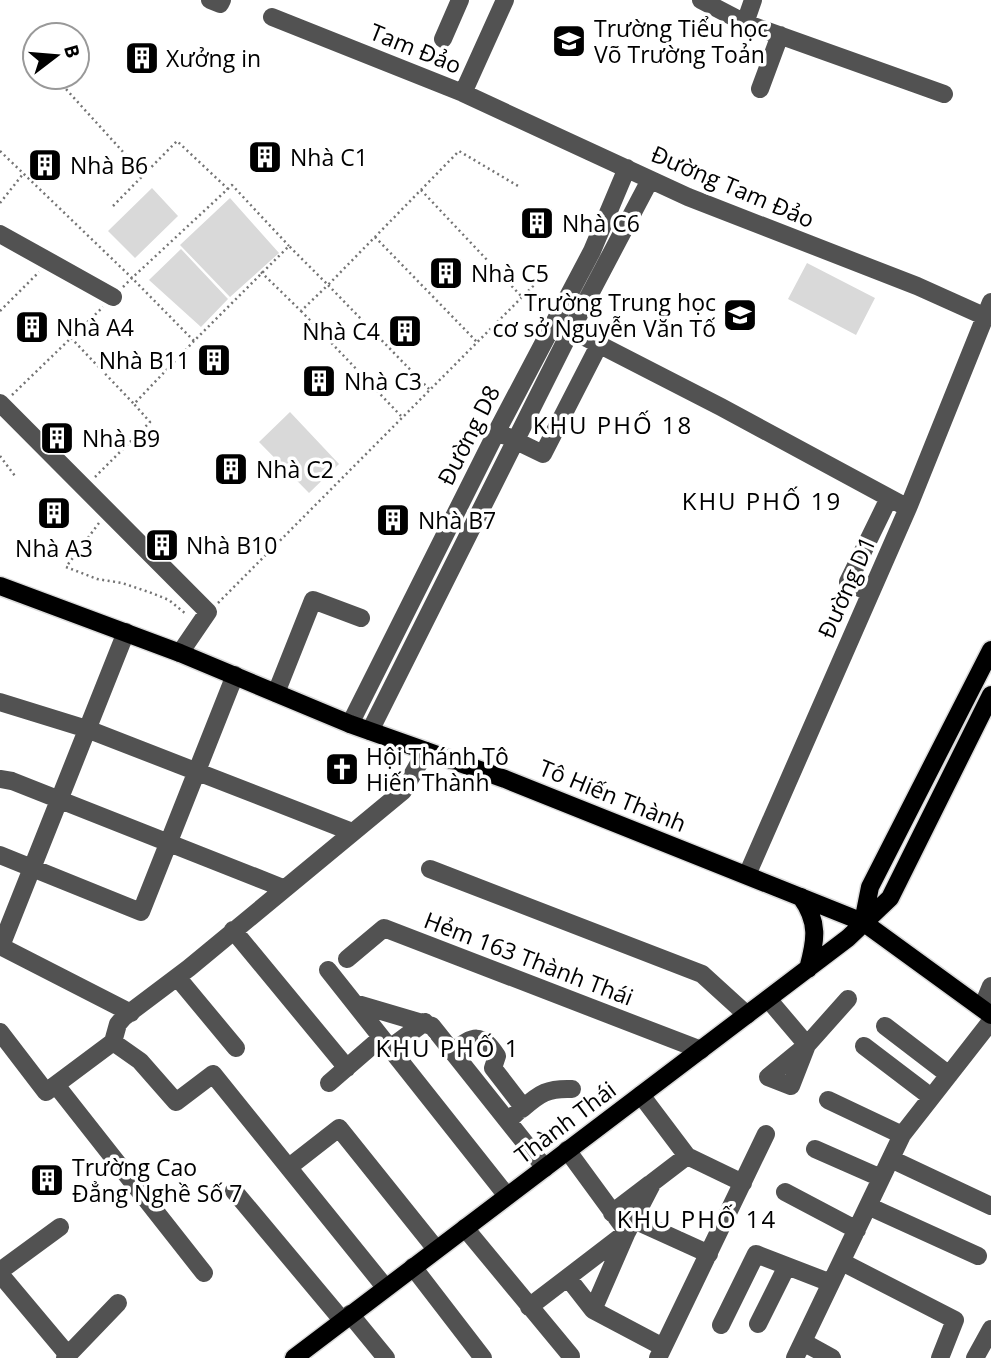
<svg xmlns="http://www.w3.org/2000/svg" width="991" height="1358" viewBox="0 0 991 1358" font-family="'Open Sans',sans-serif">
  <rect width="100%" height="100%" fill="#fff"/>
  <path fill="#d9d9d9" d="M 152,188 L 178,216 L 135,258 L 108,231 Z
    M 230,198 L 279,253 L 230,297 L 180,245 Z
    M 181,249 L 228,299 L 201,327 L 149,280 Z
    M 807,263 L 875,298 L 856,335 L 788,299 Z
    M 290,412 L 339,464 L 309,493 L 259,442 Z"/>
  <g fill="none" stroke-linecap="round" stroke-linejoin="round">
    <g stroke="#dbdbdb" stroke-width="21">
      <path id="major" d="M 0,586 L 180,653 L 350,724 L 505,779 L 863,922 L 991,1015
        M 801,897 C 819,922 816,940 808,969
        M 863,922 L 870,887 L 991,650
        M 294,1358 L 848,938 L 890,898 L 991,695"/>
    </g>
    <path stroke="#747474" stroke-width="2.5" stroke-dasharray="2 3.5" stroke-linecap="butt" d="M 55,77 L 144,175
      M 0,151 L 132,278 L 232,185 L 289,246
      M 421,190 L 522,297
      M 0,203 L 23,174
      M 113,206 L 177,141 L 228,189
      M 375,237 L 477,342
      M 261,272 L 301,311 L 328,285 L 429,389
      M 123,287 L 132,278 L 194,341 L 289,246 L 328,285 L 459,151 L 518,186
      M 0,311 L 39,272
      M 301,311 L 402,417
      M 71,338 L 134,404
      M 12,395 L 103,307
      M 0,456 L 15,476
      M 95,477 L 150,422 L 134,404 L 194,341
      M 99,523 L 66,567 L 97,579 L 122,583 L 149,592 L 169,600 L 186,614
      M 218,603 L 548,271"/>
    <path stroke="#525252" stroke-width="18" d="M 210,0 L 220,4 L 222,0
      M 701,0 L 745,23 L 944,94
      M 272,17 L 463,93 L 688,197 L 917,286 L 986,317
      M 745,23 L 753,0
      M 443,39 L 460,0
      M 760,89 L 780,35
      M 463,93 L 505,0
      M 0,234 L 113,297
      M 571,330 L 721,407 L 908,508
      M 0,403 L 208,612 L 180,653
      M 506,436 L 543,454 L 599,345
      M 870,593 L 848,582 L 889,498
      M 276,693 L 313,600 L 361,618
      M 0,702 L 87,729 L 352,832
      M 350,724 L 497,431 L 592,251 L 627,168
      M 370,731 L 571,330 L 650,180
      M 0,779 L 12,781 L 283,888
      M 0,855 L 141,912 L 235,675
      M 430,869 L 702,974 L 747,1015
      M 747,875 L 908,508 L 991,302
      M 233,930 L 347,1068
      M 0,946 L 131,1013
      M 1,946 L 126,632
      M 347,959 L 384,928 L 701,1050
      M 328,970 L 507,1196
      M 177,977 L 236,1048
      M 768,999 L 807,1045 L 768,1077 L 791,1086 L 807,1045 L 848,999
      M 354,1003 L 432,1026 L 545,1168
      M 982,1008 L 991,986
      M 885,1026 L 949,1075
      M 0,1032 L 46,1092 L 113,1042 L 118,1024 L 124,1017 L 189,968 L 403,791 L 426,751
      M 113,1042 L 140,1061 L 176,1102 L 213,1074 L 385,1287
      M 864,1046 L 931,1097
      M 390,1048 L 425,1022
      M 452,1052 C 474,1035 481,1032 497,1056 L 493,1068 L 523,1107 L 508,1121
      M 329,1083 L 381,1038
      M 56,1085 L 204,1273
      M 641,1095 L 687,1156 L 743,1183
      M 828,1100 L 902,1135
      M 522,1109 C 540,1093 548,1088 572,1089
      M 815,1149 L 881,1178
      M 891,1159 L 991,1206
      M 289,1167 L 339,1128 L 436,1249
      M 234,1191 L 342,1320
      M 785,1192 L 857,1230
      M 868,1206 L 978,1256
      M 612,1213 L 650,1184
      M 634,1220 L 709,1254
      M 465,1228 L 571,1356
      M 842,1262 L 955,1320 L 940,1358
      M 413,1267 L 483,1358
      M 0,1271 L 60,1227
      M 0,1274 L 68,1355 L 65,1358
      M 568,1278 L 593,1310 L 663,1347
      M 529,1307 L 627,1232 L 567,1150
      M 593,1310 L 627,1232 L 653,1182 L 687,1156
      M 350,1314 L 386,1358
      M 758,1324 L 787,1266
      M 721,1325 L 756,1254 L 831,1283
      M 803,1342 L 832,1358
      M 68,1355 L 118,1303
      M 658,1358 L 766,1134
      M 795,1358 L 902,1135 L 991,1021
      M 975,1358 L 991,1329"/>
    <use href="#major" stroke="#000" stroke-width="18"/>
  </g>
  <defs>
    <g id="school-square" transform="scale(1.75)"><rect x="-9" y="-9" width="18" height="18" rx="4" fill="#000" stroke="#fff"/><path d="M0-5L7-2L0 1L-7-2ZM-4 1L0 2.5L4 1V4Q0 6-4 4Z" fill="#fff"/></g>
    <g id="building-square" transform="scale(1.75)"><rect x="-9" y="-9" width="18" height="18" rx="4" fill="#000" stroke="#fff"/><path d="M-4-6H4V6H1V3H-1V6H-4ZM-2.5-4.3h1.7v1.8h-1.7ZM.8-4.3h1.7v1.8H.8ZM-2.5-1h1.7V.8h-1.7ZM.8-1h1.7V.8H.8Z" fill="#fff"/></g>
    <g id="church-square" transform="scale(1.75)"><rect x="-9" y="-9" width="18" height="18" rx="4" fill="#000" stroke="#fff"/><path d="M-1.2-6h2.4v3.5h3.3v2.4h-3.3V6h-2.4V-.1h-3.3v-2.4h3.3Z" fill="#fff"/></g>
  </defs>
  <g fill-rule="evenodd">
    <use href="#school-square" x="569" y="41"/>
    <use href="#building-square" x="142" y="58"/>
    <use href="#building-square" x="265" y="157"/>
    <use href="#building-square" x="45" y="165"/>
    <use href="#building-square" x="537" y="223"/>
    <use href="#building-square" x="446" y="273"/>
    <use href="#school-square" x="740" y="315"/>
    <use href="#building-square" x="32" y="327"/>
    <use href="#building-square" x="405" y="331"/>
    <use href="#building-square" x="214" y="360"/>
    <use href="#building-square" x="319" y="381"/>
    <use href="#building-square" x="57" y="438"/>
    <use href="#building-square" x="231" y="469"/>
    <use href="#building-square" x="54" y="513"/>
    <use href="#building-square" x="393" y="520"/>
    <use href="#building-square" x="162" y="545"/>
    <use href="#church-square" x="342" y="769"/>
    <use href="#building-square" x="47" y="1180"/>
  </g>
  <g text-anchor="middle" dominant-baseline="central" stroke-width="7" stroke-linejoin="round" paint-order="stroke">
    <g font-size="23" fill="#000" stroke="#fff" text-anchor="start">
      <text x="594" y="28">Trường Tiểu học<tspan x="594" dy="26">Võ Trường Toản</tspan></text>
      <text x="166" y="58">Xưởng in</text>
      <text x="290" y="157">Nhà C1</text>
      <text x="70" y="165">Nhà B6</text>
      <text x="562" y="223">Nhà C6</text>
      <text x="471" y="273">Nhà C5</text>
      <text x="716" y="302" text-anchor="end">Trường Trung học<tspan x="716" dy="26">cơ sở Nguyễn Văn Tố</tspan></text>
      <text x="56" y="327">Nhà A4</text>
      <text x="380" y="331" text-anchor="end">Nhà C4</text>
      <text x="190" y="360" text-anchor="end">Nhà B11</text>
      <text x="344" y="381">Nhà C3</text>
      <text x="82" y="438">Nhà B9</text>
      <text x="256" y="469">Nhà C2</text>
      <text x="418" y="520">Nhà B7</text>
      <text x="186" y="545">Nhà B10</text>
      <text x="54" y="548" text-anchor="middle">Nhà A3</text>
      <text x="366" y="756">Hội Thánh Tô<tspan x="366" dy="26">Hiến Thành</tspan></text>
      <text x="72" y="1167">Trường Cao<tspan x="72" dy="26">Đẳng Nghề Số 7</tspan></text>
    </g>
    <g font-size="23" fill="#000" stroke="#fff">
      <text transform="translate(416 48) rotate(22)">Tam Đảo</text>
      <text transform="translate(733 186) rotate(23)">Đường Tam Đảo</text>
      <text transform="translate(468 435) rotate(-63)">Đường D8</text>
      <text transform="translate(846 587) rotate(-66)">Đường D1</text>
      <text transform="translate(613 795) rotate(22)">Tô Hiến Thành</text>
      <text transform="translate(529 958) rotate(21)">Hẻm 163 Thành Thái</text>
      <text transform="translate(565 1122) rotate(-37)">Thành Thái</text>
    </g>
    <g font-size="24" letter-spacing="2" fill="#000" stroke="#fff">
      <text x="613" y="424">KHU PHỐ 18</text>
      <text x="762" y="500">KHU PHỐ 19</text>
      <text x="448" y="1047">KHU PHỐ 1</text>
      <text x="697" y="1218">KHU PHỐ 14</text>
    </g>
  </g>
  <g transform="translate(56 56) rotate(74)"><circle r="33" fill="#ffffff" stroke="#999999" stroke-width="2"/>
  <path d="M0-5L12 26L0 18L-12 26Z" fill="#000000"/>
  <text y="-10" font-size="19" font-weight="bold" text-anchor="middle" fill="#000000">B</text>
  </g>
</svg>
